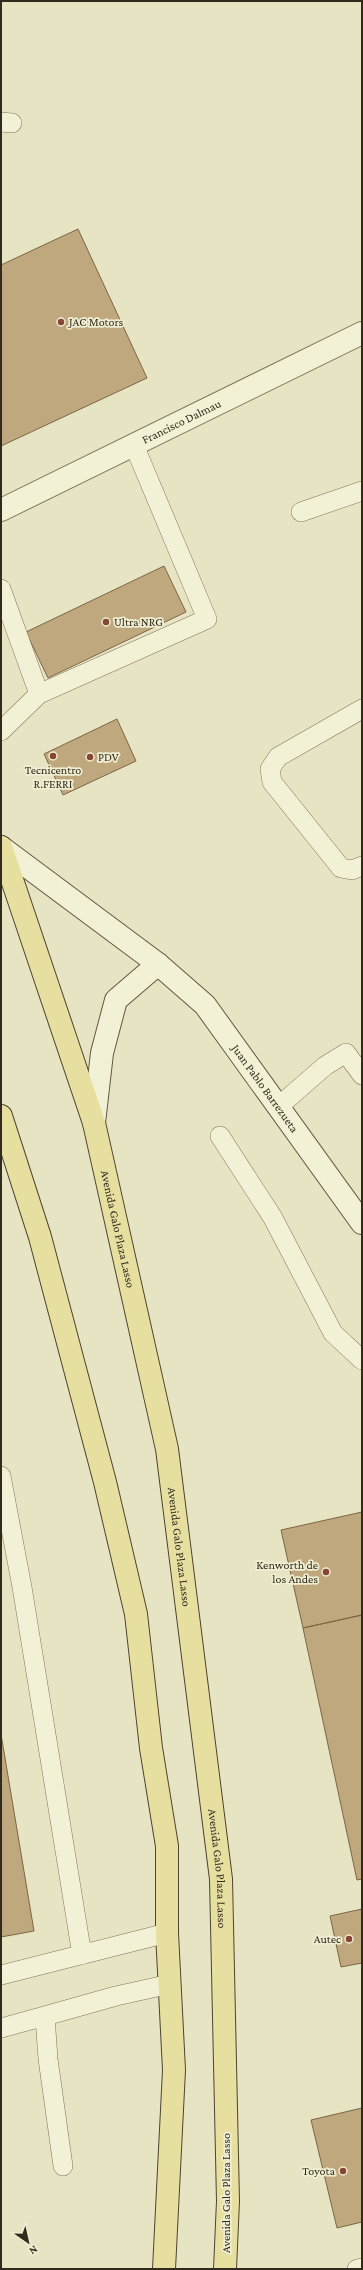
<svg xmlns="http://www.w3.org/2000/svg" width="363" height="2270" viewBox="0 0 363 2270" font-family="'Crimson Pro',serif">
  <rect width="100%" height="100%" fill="#e7e4c3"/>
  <path fill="#c0a87e" stroke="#7b6646" d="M 78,229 L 147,378 L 1,446 L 1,265 Z
    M 164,566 L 186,612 L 48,678 L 26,632 Z
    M 117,719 L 136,761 L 63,795 L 44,754 Z
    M 362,1512 L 362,1615 L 303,1628 L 281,1530 Z
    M 362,1615 L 362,1879 L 357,1880 L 303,1628 Z
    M 1,1734 L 34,1931 L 1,1937 Z
    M 362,1909 L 362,1963 L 341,1967 L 330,1916 Z
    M 362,2108 L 362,2222 L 337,2228 L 311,2120 Z"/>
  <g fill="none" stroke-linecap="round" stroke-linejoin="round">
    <g stroke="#7f765c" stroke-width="20">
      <path id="service" d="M 1,122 L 12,123
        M 301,512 L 362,491
        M 1,589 L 39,694
        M 362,709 L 278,757 L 270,769 L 272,782 L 341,868 L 352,870 L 362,866
        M 1,731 L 39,694 L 207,619 L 134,445
        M 278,1107 L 325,1066 L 346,1053 L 362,1075
        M 220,1136 L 273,1218 L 333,1333 L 362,1360
        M 1,1476 L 22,1587 L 82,1955
        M 1,1975 L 167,1933
        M 1,2028 L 45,2016
        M 63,2166 L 48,2059 L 45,2016 L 116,1996 L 170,1984
        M 357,2269 L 362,2268"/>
    </g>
    <g stroke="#7f765c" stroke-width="24">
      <g id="tertiary">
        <path id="s1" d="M 1,510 L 362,333"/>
      </g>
    </g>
    <g stroke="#615740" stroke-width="24">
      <g id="secondary">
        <path id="s2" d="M 1,847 L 158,964 L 205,1005 L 362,1223"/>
        <path d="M 94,1123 L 102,1053 L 116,1000 L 158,964"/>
      </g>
    </g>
    <g stroke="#4d4430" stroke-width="24">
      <g id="primary">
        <path id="s3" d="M 1,847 L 94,1123 L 167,1449 L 221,1879 L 228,2201 L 225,2269"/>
        <path d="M 1,1116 L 40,1237 L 105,1482 L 136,1614 L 151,1748 L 167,1846 L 167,1933 L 174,2070 L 164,2269"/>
      </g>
    </g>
    <use href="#service" stroke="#f3f1d5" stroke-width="19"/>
    <use href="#tertiary" stroke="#f3f1d5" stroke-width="22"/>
    <use href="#secondary" stroke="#f3f1d5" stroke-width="22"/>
    <use href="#primary" stroke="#e6dfa0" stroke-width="22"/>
  </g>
  <g fill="#864635" stroke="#f0eed2" stroke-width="1.5">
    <circle cx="61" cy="322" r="4"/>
    <circle cx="106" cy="622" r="4"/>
    <circle cx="53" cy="756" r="4"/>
    <circle cx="90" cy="757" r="4"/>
    <circle cx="326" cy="1572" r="4"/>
    <circle cx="349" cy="1939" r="4"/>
    <circle cx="343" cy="2171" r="4"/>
  </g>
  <g text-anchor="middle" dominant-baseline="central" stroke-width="3.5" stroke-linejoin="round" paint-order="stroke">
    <g font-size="12" fill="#312b1e" stroke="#f0eed2" text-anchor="start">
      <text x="69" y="322">JAC Motors</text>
      <text x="114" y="622">Ultra NRG</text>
      <text x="98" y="757">PDV</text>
      <text x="53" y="770" text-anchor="middle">Tecnicentro<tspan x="53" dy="14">R.FERRI</tspan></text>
      <text x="318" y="1565" text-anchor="end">Kenworth de<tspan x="318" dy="14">los Andes</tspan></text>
      <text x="341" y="1939" text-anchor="end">Autec</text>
      <text x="335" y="2171" text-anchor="end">Toyota</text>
    </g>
    <g font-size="12" fill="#312b1e" stroke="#f0eed2">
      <text stroke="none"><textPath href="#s1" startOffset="201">Francisco Dalmau</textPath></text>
      <text stroke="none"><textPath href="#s2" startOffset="361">Juan Pablo Barrezueta</textPath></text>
      <text stroke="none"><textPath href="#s3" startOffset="400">Avenida Galo Plaza Lasso</textPath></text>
      <text stroke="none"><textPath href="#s3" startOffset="724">Avenida Galo Plaza Lasso</textPath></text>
      <text stroke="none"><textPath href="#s3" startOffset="1048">Avenida Galo Plaza Lasso</textPath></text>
      <text transform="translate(226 2193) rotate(-90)">Avenida Galo Plaza Lasso</text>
    </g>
  </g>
  <rect width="363" height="2270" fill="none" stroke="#312b1e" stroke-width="4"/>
  <g transform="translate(28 2242) rotate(146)" stroke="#f0eed2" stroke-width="3" paint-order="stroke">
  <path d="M0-3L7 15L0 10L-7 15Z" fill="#312b1e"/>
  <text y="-6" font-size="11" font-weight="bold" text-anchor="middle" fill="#312b1e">N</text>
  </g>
</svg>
